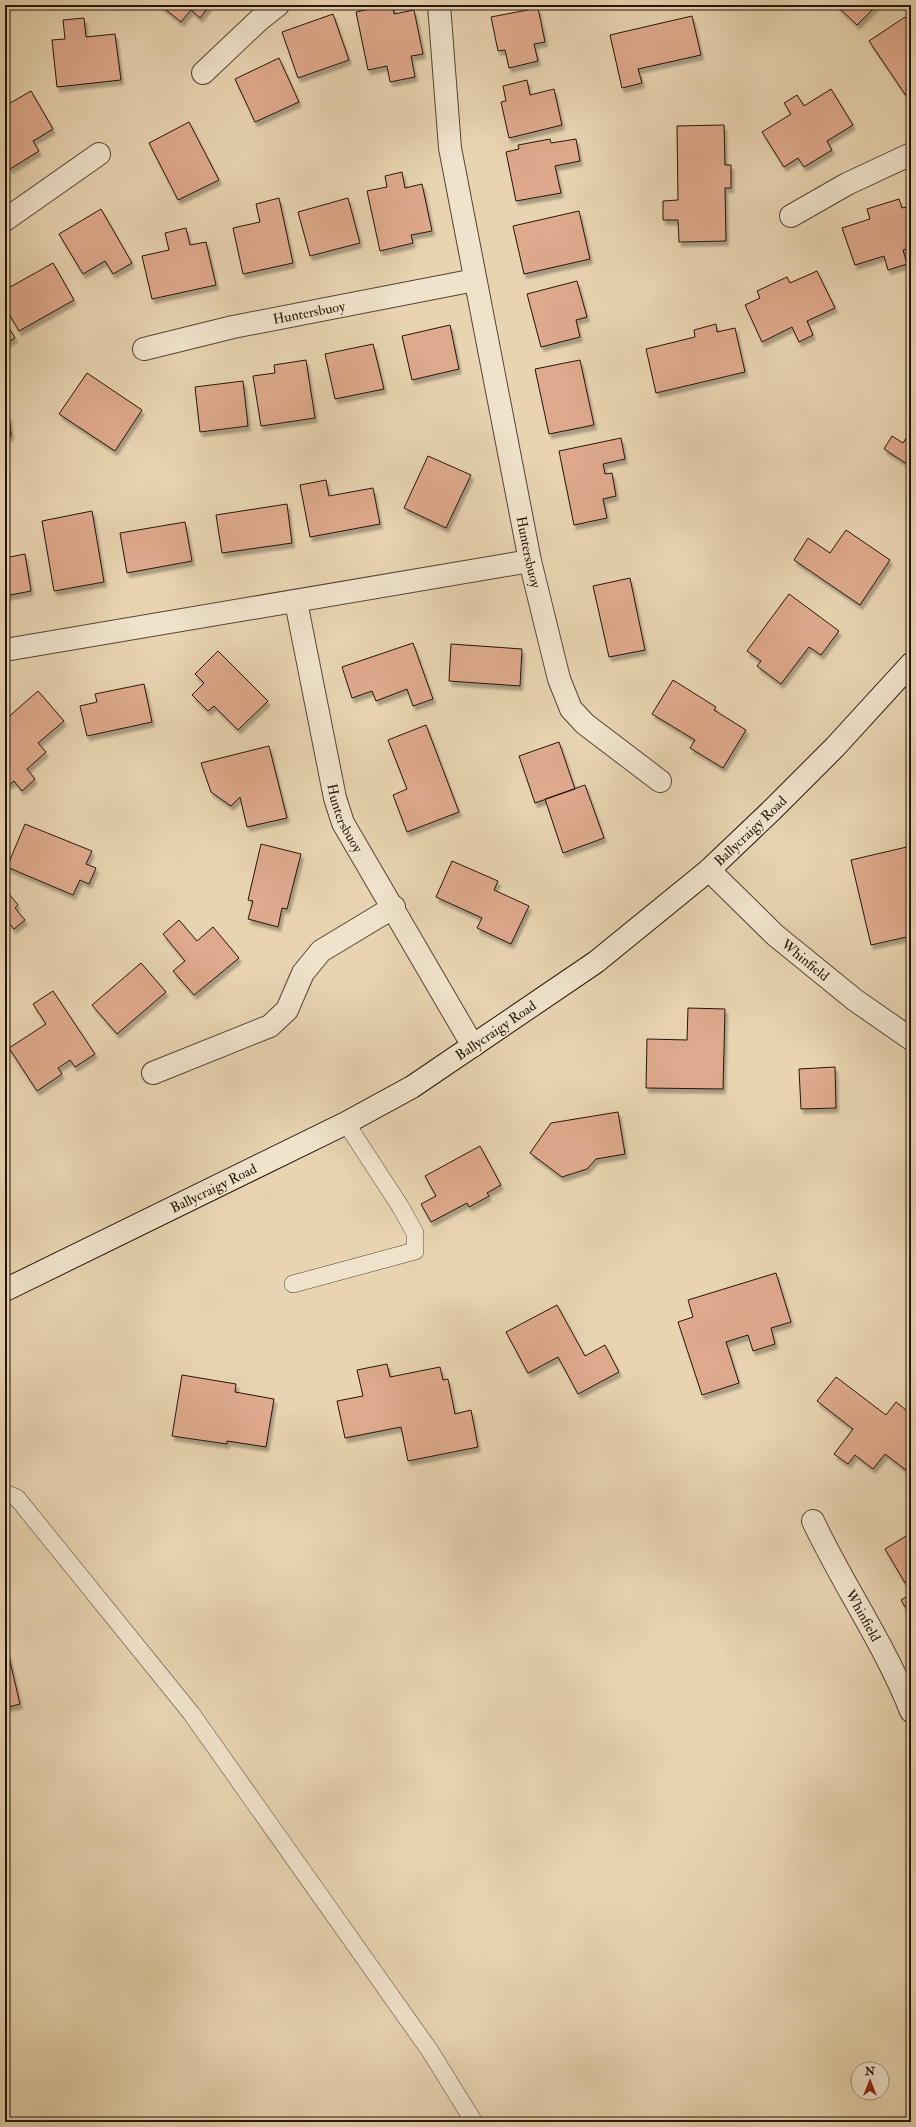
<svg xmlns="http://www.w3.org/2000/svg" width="916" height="2127" viewBox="0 0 916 2127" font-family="'IM FELL Double Pica',serif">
  <defs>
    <filter id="shadow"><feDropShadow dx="2.5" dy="4.5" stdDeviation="1" flood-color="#0004"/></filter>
  </defs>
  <rect width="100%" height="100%" fill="#e8d4b1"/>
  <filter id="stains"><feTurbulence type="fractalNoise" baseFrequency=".005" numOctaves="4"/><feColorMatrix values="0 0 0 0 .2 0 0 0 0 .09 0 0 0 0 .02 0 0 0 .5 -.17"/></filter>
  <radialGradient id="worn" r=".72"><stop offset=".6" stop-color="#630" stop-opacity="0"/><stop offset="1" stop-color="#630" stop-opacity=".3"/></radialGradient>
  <path fill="#dfa98d" stroke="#241509" filter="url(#shadow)" d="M 160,5 L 210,5 L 200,18 L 191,10 L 181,22 Z
    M 390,5 L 393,5 L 394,14 L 414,10 L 423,54 L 411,56 L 415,77 L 390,82 L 387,66 L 368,70 L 356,12 Z
    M 836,5 L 877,5 L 857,25 Z
    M 538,8 L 545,42 L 534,44 L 538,61 L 509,68 L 505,50 L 498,51 L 491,17 Z
    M 333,14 L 349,60 L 298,78 L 282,32 Z
    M 692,16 L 701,55 L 638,69 L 642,83 L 622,88 L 610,35 Z
    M 905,17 L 911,26 L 911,103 L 869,41 Z
    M 84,18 L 86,37 L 115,34 L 121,80 L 57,87 L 52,40 L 65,39 L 63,20 Z
    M 279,58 L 299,102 L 255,122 L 235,79 Z
    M 527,80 L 530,95 L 554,89 L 562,125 L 509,138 L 501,102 L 506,101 L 503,86 Z
    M 831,89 L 853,125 L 827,141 L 832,150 L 804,167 L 798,158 L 784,167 L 762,132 L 791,114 L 784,103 L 797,95 L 804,106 Z
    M 31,91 L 53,129 L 33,141 L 39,151 L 10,169 L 5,161 L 5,106 Z
    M 189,122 L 219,180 L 178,200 L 149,143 Z
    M 724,125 L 725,165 L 731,165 L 731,188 L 725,188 L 726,241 L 679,242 L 678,220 L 663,220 L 663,201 L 678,200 L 677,126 Z
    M 550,139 L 551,143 L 576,139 L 580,161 L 555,166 L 561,193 L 516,201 L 506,152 L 519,149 L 518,145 Z
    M 402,172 L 405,188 L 422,184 L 432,231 L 411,235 L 413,243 L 380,251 L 367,191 L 387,187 L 385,176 Z
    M 279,198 L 293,263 L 243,274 L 233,228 L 260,222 L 256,204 Z
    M 348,198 L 360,243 L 310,256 L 298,212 Z
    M 899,199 L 902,208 L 911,206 L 911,247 L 903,250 L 907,264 L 888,270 L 884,256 L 855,265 L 842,228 L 870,219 L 867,209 Z
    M 101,209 L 132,263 L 113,274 L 105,261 L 83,274 L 59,234 Z
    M 579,211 L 590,259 L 524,274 L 513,226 Z
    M 186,228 L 190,245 L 206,242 L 216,285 L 152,299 L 142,256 L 169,250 L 165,233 Z
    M 53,263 L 74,300 L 19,331 L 5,307 L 5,290 Z
    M 817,271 L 835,308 L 807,321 L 813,335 L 799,342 L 792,327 L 762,342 L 745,305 L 760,298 L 757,291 L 787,277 L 790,283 Z
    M 577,281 L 587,317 L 576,320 L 580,337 L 541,347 L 527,294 Z
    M 5,321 L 15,338 L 5,344 Z
    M 716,324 L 717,332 L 735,328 L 745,372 L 656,393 L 646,349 L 695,337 L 694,330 Z
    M 450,325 L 459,369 L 412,380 L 402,336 Z
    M 373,344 L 384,389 L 335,399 L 325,354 Z
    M 306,360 L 315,418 L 261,426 L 253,376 L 275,373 L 274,365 Z
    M 580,360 L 594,425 L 549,434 L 535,369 Z
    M 87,373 L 142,410 L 115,451 L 59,414 Z
    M 243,381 L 248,426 L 200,432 L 195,387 Z
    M 5,416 L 9,416 L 11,436 L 5,437 Z
    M 911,430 L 911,465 L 910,466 L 884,449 L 892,436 L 903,443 Z
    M 621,438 L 625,459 L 603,464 L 605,474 L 612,473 L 616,496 L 603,499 L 607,518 L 574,525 L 559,451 Z
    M 428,456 L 471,475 L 446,528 L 404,508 Z
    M 326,480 L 329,496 L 373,488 L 380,524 L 310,537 L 300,485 Z
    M 287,504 L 292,543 L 222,553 L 216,515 Z
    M 92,511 L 104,582 L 54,591 L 42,521 Z
    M 185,522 L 192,561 L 127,573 L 120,533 Z
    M 846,530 L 890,560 L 860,605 L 794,560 L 808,538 L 830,553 Z
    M 25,554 L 31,591 L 5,596 L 5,558 Z
    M 630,578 L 645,650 L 609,657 L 593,586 Z
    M 789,594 L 839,631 L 821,655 L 809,647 L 781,684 L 757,666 L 761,661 L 747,651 Z
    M 413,643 L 433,699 L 413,706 L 407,689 L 376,701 L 372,691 L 352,698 L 342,667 Z
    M 451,644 L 522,649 L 520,686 L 449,681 Z
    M 218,651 L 268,701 L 238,730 L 214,706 L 208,711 L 192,695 L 204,683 L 195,674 Z
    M 673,680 L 716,707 L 714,710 L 746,730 L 723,768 L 690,748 L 695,740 L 652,714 Z
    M 144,684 L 152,722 L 87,736 L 80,706 L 97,702 L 95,694 Z
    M 38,691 L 64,721 L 38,743 L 46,752 L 27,769 L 35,779 L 22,791 L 14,781 L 9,785 L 5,780 L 5,739 L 10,735 L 5,729 L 5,720 Z
    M 426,725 L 459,812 L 407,832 L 393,795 L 407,789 L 388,740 Z
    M 559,742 L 575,789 L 535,803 L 519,756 Z
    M 269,746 L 287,818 L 247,827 L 240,797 L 231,806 L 211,792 L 201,763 Z
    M 585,785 L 604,838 L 563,853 L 545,799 Z
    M 25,824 L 92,851 L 86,864 L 96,868 L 89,884 L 80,880 L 73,895 L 7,867 Z
    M 261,844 L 301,854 L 287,909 L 282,908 L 278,927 L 248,919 L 253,901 L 248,900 Z
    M 911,846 L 911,936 L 871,945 L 851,860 Z
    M 452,861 L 498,881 L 494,890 L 529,906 L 511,944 L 477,928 L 482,918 L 436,897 Z
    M 5,889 L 18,905 L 15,908 L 25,920 L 14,929 L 5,918 Z
    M 179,920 L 197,941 L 213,927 L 239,958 L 194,995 L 173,971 L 185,961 L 163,934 Z
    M 141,963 L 166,992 L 117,1034 L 92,1005 Z
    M 53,991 L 95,1054 L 75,1067 L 70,1060 L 58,1068 L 62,1074 L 37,1091 L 9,1048 L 46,1024 L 33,1004 Z
    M 688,1008 L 725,1009 L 723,1089 L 646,1088 L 647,1039 L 687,1040 Z
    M 835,1067 L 836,1108 L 801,1109 L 799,1069 Z
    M 618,1112 L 625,1154 L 596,1159 L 587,1169 L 562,1177 L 530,1153 L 551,1123 Z
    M 480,1146 L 501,1185 L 487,1193 L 489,1196 L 469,1207 L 467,1203 L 431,1222 L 421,1204 L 436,1196 L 425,1176 Z
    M 776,1273 L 791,1322 L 771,1328 L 775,1344 L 753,1351 L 748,1335 L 726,1342 L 739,1383 L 702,1395 L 678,1322 L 693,1317 L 688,1300 Z
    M 557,1305 L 585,1356 L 605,1345 L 619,1372 L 578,1394 L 558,1357 L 528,1373 L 506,1332 Z
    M 387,1364 L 390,1377 L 440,1367 L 443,1380 L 448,1379 L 455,1414 L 471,1410 L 478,1447 L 408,1461 L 401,1427 L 345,1438 L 337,1401 L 363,1396 L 357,1370 Z
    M 182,1375 L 236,1384 L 235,1392 L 274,1399 L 266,1447 L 227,1441 L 227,1444 L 172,1436 Z
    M 836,1377 L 886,1415 L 896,1402 L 911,1414 L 911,1425 L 906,1431 L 911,1434 L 911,1474 L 885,1454 L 873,1469 L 855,1455 L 848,1464 L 834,1454 L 853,1429 L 817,1401 Z
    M 911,1533 L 911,1593 L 885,1549 Z
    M 911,1594 L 911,1617 L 901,1600 Z
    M 5,1653 L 8,1653 L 20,1704 L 5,1708 Z"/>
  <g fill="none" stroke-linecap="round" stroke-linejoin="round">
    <g stroke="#554533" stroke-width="18">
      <path id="lane" d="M 293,1284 L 415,1251 L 415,1233 L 400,1206 L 346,1123
        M 5,1493 L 17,1498 L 191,1713 L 430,2051 L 474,2122"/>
    </g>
    <g stroke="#554533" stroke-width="24">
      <g id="street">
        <path id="s1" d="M 439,5 L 450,148 L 530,561 L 559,679 L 571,709 L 585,724 L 660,781"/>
        <path d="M 203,73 L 259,20 L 278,5"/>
        <path d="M 791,216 L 847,184 L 911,154"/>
        <path d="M 5,220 L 99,154"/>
        <path id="s2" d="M 144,349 L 233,327 L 475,280"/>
        <path id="s3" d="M 296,602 L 335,798 L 343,823 L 473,1046"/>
        <path d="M 5,650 L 530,561"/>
        <path id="s4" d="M 709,870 L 775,935 L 855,1000 L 911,1039"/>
        <path d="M 153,1073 L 270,1026 L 287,1010 L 303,973 L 321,951 L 394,907"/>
        <path id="s5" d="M 813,1521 C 843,1585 885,1645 911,1711"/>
      </g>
    </g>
    <g stroke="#241509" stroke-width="24">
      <g id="secondary">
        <path id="s6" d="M 5,1290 L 346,1123 L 412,1087 L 596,962 L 709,870 L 773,809 L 835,747 L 911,664"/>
      </g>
    </g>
    <use href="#lane" stroke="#f0e3cc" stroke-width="17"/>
    <use href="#street" stroke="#f0e3cc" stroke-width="22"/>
    <use href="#secondary" stroke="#f0e3cc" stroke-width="22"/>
  </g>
  <g text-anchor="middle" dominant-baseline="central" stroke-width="4" stroke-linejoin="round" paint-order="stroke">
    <g font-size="14" fill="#241509" stroke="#f0e3cc">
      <text stroke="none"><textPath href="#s2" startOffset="169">Huntersbuoy</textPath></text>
      <text stroke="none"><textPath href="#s1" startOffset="555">Huntersbuoy</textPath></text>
      <text stroke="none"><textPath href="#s3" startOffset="222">Huntersbuoy</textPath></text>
      <text stroke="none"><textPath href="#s6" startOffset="880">Ballycraigy Road</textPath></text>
      <text stroke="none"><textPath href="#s4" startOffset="132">Whinfield</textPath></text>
      <text stroke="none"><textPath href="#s6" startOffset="556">Ballycraigy Road</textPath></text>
      <text stroke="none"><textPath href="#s6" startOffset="232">Ballycraigy Road</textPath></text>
      <text stroke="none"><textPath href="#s5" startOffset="107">Whinfield</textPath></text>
    </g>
  </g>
  <rect width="916" height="2127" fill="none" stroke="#e8d4b1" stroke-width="20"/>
  <rect x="6" y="6" width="904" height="2115" fill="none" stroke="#241509" stroke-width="2"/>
  <rect x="10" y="10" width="896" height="2107" fill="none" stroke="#241509"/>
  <g transform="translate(870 2081)"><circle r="19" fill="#f0e3cc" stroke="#9e917e"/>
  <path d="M0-3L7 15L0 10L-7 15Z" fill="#8f2418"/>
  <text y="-6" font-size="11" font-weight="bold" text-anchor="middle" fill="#241509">N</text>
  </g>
  <rect width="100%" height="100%" filter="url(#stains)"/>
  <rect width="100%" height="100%" fill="url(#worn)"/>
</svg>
